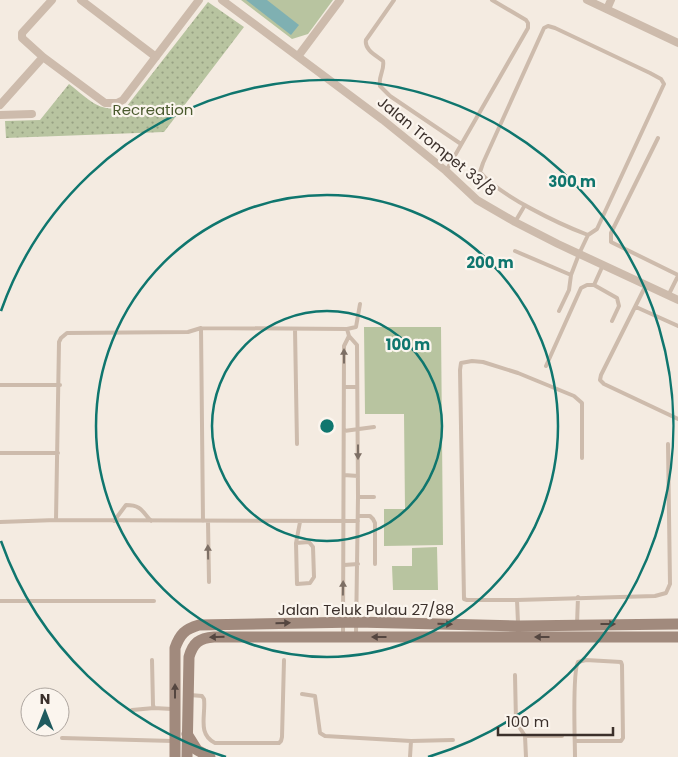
<svg xmlns="http://www.w3.org/2000/svg" width="678" height="757" viewBox="0 0 678 757" font-family="Poppins,sans-serif">
  <defs>
    <pattern id="park-dots" width="8" height="8" patternUnits="userSpaceOnUse" patternTransform="scale(1.25)"><rect width="8" height="8" fill="#b8c4a0"/><path d="M2 2h.1M6 6h.1" fill="none" stroke="#97a083" stroke-width="1.8" stroke-linecap="round"/></pattern>
  </defs>
  <rect width="100%" height="100%" fill="#f4ebe1"/>
  <path fill="#b8c4a0" d="M 241,0 L 333,0 L 308,34 L 292,39 Z
    M 364,327 L 441,327 L 443,545 L 384,546 L 384,509 L 405,509 L 404,414 L 365,414 Z
    M 437,547 L 438,590 L 393,590 L 392,566 L 412,566 L 412,548 Z"/>
  <path fill="url(#park-dots)" d="M 208,2 L 244,27 L 164,132 L 6,138 L 5,121 L 40,120 L 69,84 C 89,99 100,115 127,106 Z"/>
  <path fill="#7fb0b2" d="M 246,0 L 267,0 L 299,25 L 291,35 Z"/>
  <g fill="none" stroke-linecap="round" stroke-linejoin="round">
    <path stroke="#cdbbac" stroke-width="4" d="M 394,0 L 366,40 C 364,50 377,56 383,61 C 385,70 378,76 380,86 L 390,96 L 461,144
      M 658,138 L 611,233 L 611,242 L 678,275
      M 446,171 L 528,28 L 528,23 L 526,20 L 492,0
      M 515,222 L 525,205
      M 515,251 L 571,275 L 579,254 L 588,235 L 597,229 L 664,84 L 661,79 L 650,73 L 555,28 L 548,26 L 544,28 L 483,163 L 480,172 C 500,196 559,224 588,235
      M 594,285 L 617,298 L 619,306 L 612,321
      M 646,285 L 601,375 L 600,380 L 604,384 L 678,419
      M 668,296 L 678,276
      M 636,307 L 678,326
      M 559,311 L 569,290 L 571,275
      M 201,328 L 203,521
      M 295,329 L 297,444
      M 347,329 L 356,327 L 360,304
      M 546,366 L 581,288 L 587,285 L 594,285 L 603,265
      M 0,385 L 60,385
      M 344,387 L 357,387
      M 344,431 L 374,427
      M 0,453 L 58,453
      M 582,458 L 582,403 L 574,396 L 518,373 L 483,362 L 472,361 L 461,363 L 460,370 L 464,599 L 467,600 L 517,600 L 655,596 L 666,593 L 670,584 L 668,444
      M 344,475 L 358,476
      M 358,497 L 374,497
      M 358,516 L 370,516 L 373,519 L 375,523 L 375,564
      M 56,520 L 59,342 L 61,338 L 67,333 L 188,332 L 201,328 L 347,329 L 349,336 L 357,345 L 358,497 L 356,634
      M 114,521 L 126,505 C 141,505 142,511 151,521
      M 208,521 L 209,582
      M 0,522 L 56,520 L 358,521
      M 296,543 L 309,542 L 313,547 L 314,577 L 310,583 L 297,584 L 296,543 L 300,522
      M 344,565 L 358,564
      M 517,600 L 518,623
      M 0,601 L 154,601
      M 577,624 L 578,597
      M 343,635 L 344,346 L 349,336
      M 152,660 L 153,705 L 154,708 L 172,709
      M 515,675 L 516,722 L 525,736 L 526,757
      M 302,694 L 315,696 L 320,733 L 325,736 L 411,741 L 410,757
      M 190,695 L 202,696 L 204,699 C 206,715 197,734 215,743 L 279,743 L 281,741 L 282,737 L 284,660
      M 132,710 L 154,708
      M 525,736 L 562,736
      M 62,738 L 173,741
      M 411,741 L 453,740
      M 575,741 L 621,741 L 623,738 L 622,665 L 621,662 L 586,660 L 578,662 C 572,672 575,741 575,757"/>
    <path stroke="#cdbbac" stroke-width="8" d="M 52,0 L 22,33 L 22,38 L 43,57 L 105,103 L 117,103 L 123,100 L 199,0
      M 81,0 L 156,57
      M 222,0 L 383,120 L 446,171 L 477,200 L 515,222 L 558,244 L 678,300
      M 587,0 L 678,43
      M 607,9 L 611,0
      M 299,55 L 340,0
      M 0,105 L 43,57
      M 0,115 L 32,114"/>
    <path stroke="#a18a7d" stroke-width="11" d="M 187,734 L 197,750 L 210,757
      M 175,757 L 175,648 C 180,634 185,629 199,625 L 357,622 L 518,626 L 678,624
      M 187,757 L 189,657 C 193,643 199,638 214,637 L 678,637"/>
  </g>
  <defs><path id="oneway-solid" d="M-6-.8H1V-3.2L6.5 0L1 3.2V.8H-6Z" transform="scale(1.25)"/></defs>
  <g fill="#7d6f65">
    <use href="#oneway-solid" transform="translate(344 356) rotate(-90)"/>
    <use href="#oneway-solid" transform="translate(358 452) rotate(90)"/>
    <use href="#oneway-solid" transform="translate(208 552) rotate(-91)"/>
    <use href="#oneway-solid" transform="translate(343 588) rotate(-89)"/>
  </g>
  <g fill="#544640">
    <use href="#oneway-solid" transform="translate(283 623) rotate(-1)"/>
    <use href="#oneway-solid" transform="translate(445 624) rotate(1)"/>
    <use href="#oneway-solid" transform="translate(608 624)"/>
    <use href="#oneway-solid" transform="translate(217 637) rotate(178)"/>
    <use href="#oneway-solid" transform="translate(379 637) rotate(180)"/>
    <use href="#oneway-solid" transform="translate(542 637) rotate(-180)"/>
    <use href="#oneway-solid" transform="translate(175 691) rotate(-90)"/>
  </g>
  <g fill="none" stroke="#0f766e" stroke-width="2.5">
    <circle cx="327" cy="426" r="115"/>
    <circle cx="327" cy="426" r="231"/>
    <path d="M226 757A346 346 0 0 1 1 541M1 311A346 346 0 1 1 428 757"/>
  </g>
  <g text-anchor="middle" dominant-baseline="central" stroke-width="4.5" stroke-linejoin="round" paint-order="stroke">
    <g font-size="15" fill="#4a5a2e" stroke="#fbf5ee">
      <text x="153" y="109">Recreation</text>
    </g>
    <g font-size="15" fill="#3b302b" stroke="#fbf5ee">
      <text transform="translate(437 146) rotate(39)">Jalan Trompet 33/8</text>
      <text x="366" y="609">Jalan Teluk Pulau 27/88</text>
    </g>
  </g>
  <circle cx="327" cy="426" r="8" fill="#0f766e" stroke="#fbf5ee" stroke-width="2.5"/>
  <g font-size="15" text-anchor="middle" font-weight="bold" fill="#0f766e" stroke="#fbf5ee" stroke-width="4.5" stroke-linejoin="round" paint-order="stroke">
    <text x="572" y="187">300 m</text>
    <text x="490" y="268">200 m</text>
    <text x="408" y="350">100 m</text>
  </g>
  <g transform="translate(45 712)"><circle r="24" fill="#fbf5ee" stroke="#aea6a0"/>
  <path d="M0-4L9 19L0 12L-9 19Z" fill="#1f5a5e"/>
  <text y="-8" font-size="14" font-weight="bold" text-anchor="middle" fill="#3b302b">N</text>
  </g>
  <path d="M498 727v8h115v-8" fill="none" stroke="#3b302b" stroke-width="2.5"/>
  <text x="506" y="727" font-size="15" fill="#3b302b" stroke="#fbf5ee" stroke-width="4" paint-order="stroke">100 m</text>
</svg>
